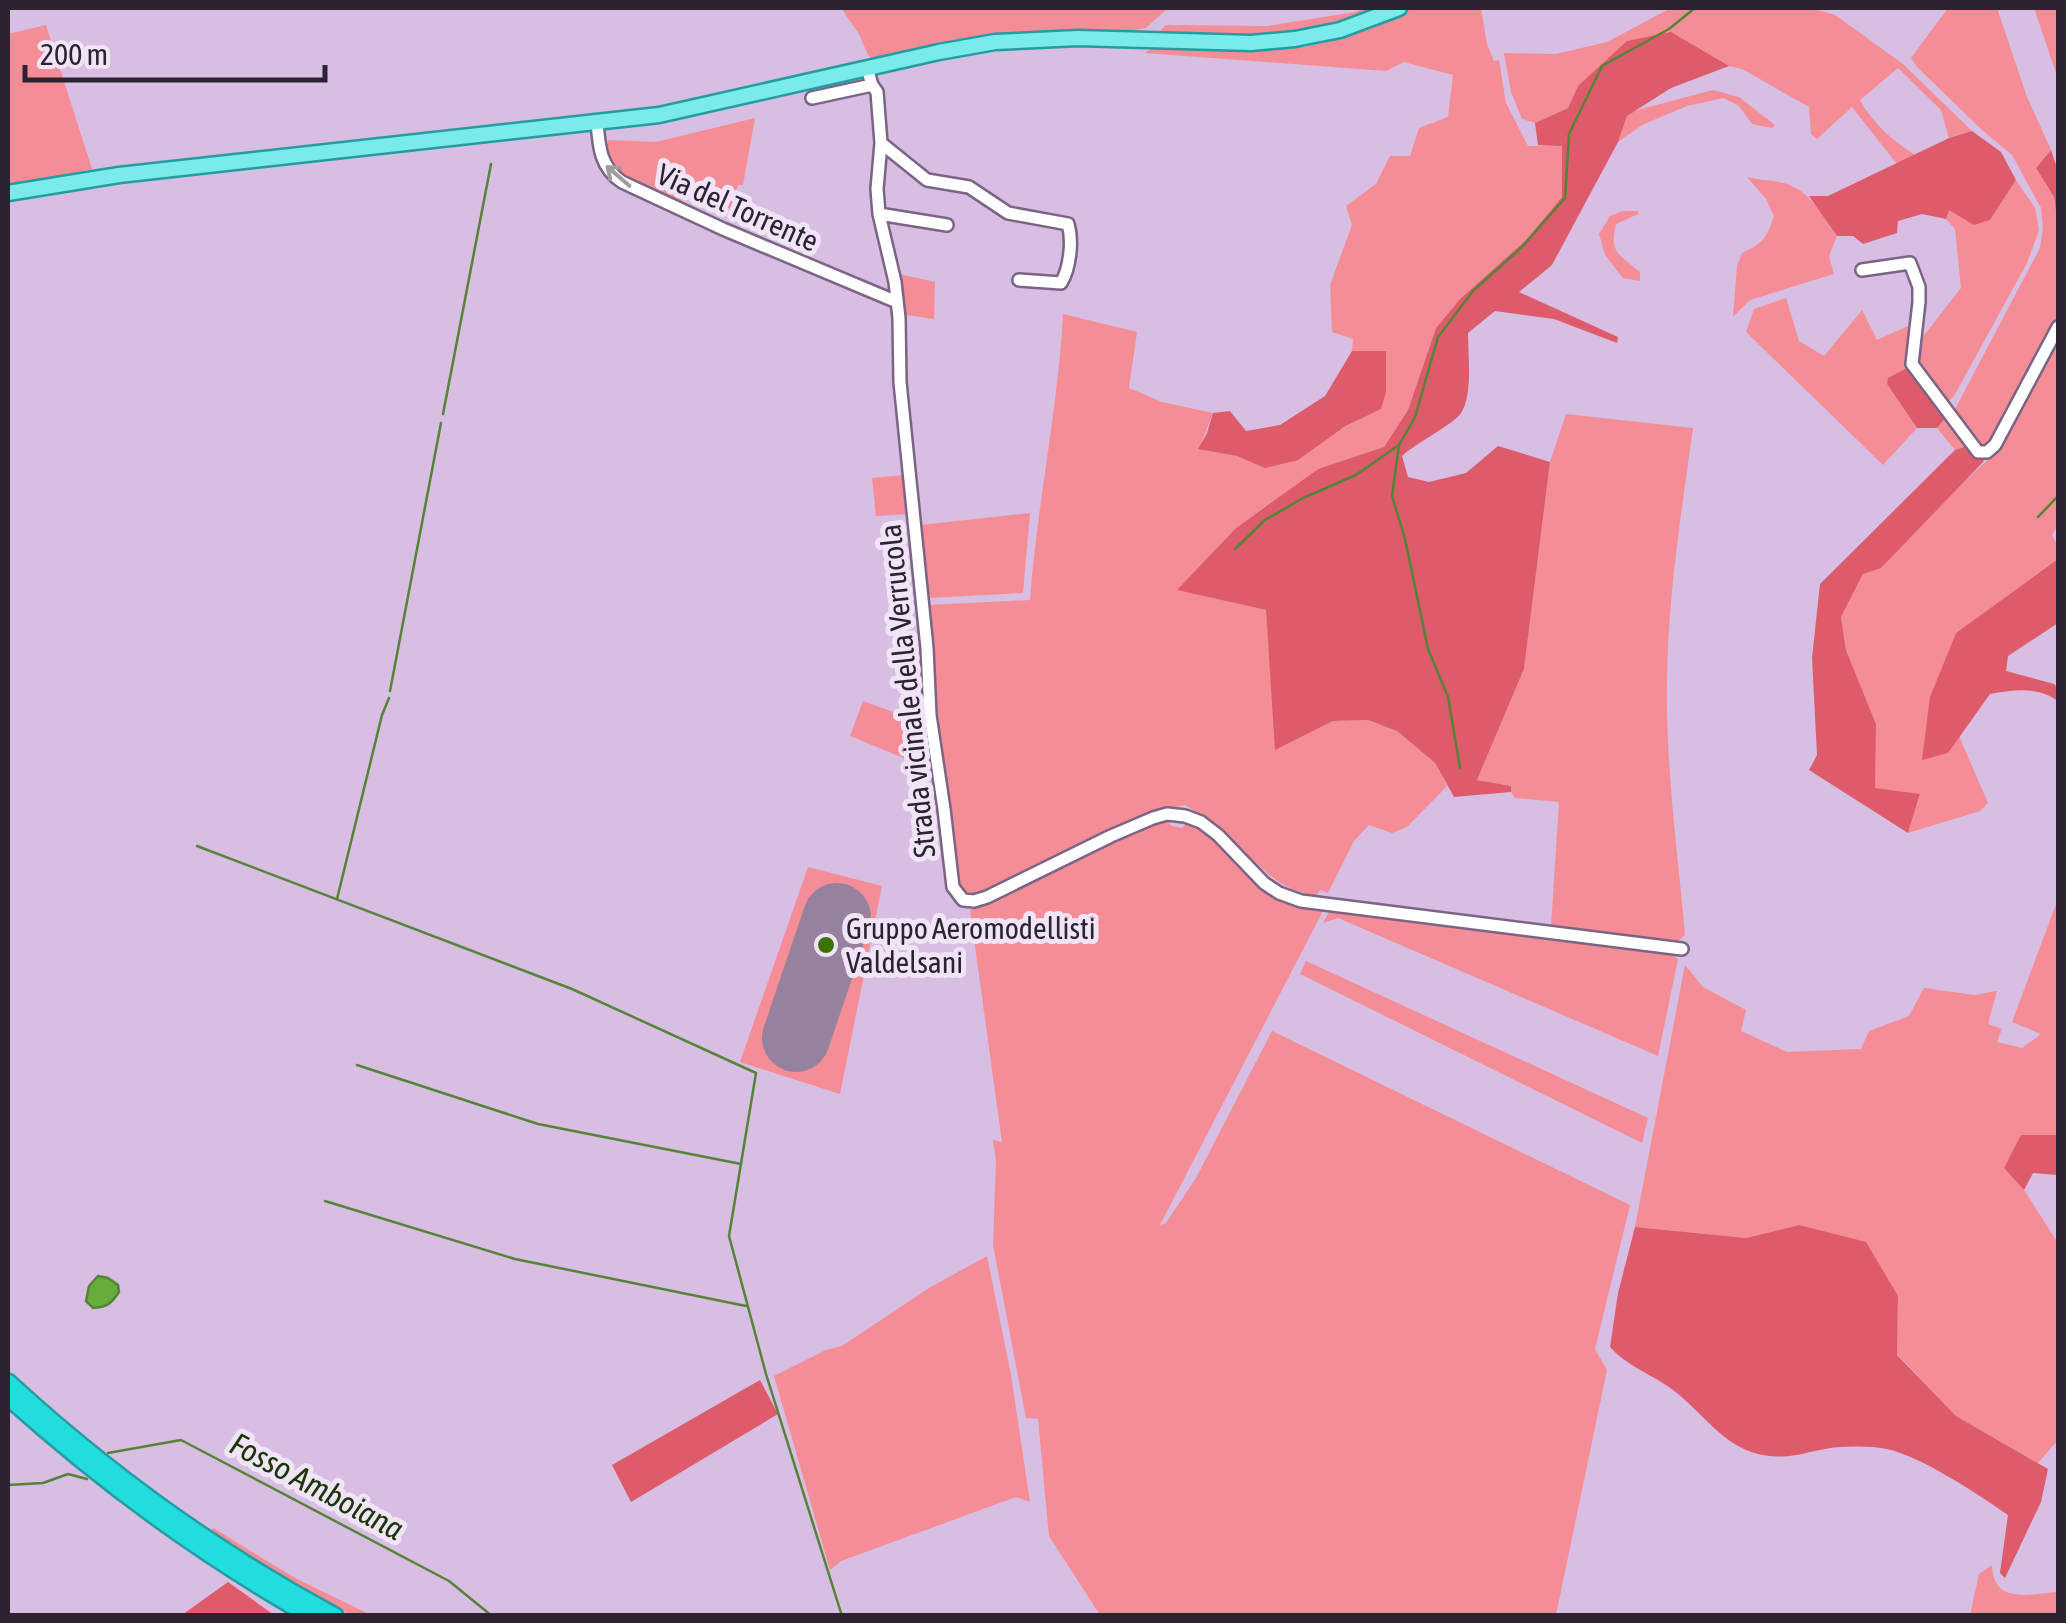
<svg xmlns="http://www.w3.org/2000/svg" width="2066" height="1623" viewBox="0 0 2066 1623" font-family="'Asap Condensed',sans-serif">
  <rect width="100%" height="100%" fill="#d7bee2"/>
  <path fill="#f58d96" d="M 841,8 L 1168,8 L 1146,28 L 1123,32 L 1040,31 L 974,40 L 873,60 L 868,55 L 859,34 Z
    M 1364,8 L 1381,8 L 1322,27 L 1265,36 L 1159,32 L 1166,25 L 1267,26 L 1355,12 Z
    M 1421,8 L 1481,8 L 1487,44 L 1494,61 L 1499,60 L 1506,103 L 1528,146 L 1562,145 L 1562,197 L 1526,240 L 1460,299 L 1436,328 L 1408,410 L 1384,447 L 1318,469 L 1236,528 L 1178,590 L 1266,610 L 1276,749 L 1333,721 L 1368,720 L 1397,731 L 1435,763 L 1447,786 L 1407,827 L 1392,833 L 1369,825 L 1354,841 L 1328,893 L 1320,890 L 1316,896 C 1270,888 1252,856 1219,827 C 1209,818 1196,812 1185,805 C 1115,819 1050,861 987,893 L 972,896 L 961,891 L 956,879 L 936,732 L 928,605 L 1030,600 C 1037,504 1058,410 1063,314 L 1137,332 L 1129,388 L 1162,402 L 1213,413 L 1199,449 L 1237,456 L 1265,467 L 1381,409 L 1385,351 L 1352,351 L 1353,339 L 1332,332 L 1330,285 L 1352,225 L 1346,206 L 1376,184 L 1390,156 L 1410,156 L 1419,128 L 1448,117 L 1453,75 L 1404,62 L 1386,71 L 1145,53 L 1155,46 C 1214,48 1278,57 1335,40 C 1360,33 1384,20 1408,10 Z
    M 1671,8 L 1811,8 L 1835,15 L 1903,64 L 1972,131 L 1949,138 L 1941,110 L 1898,68 L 1860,100 C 1872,123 1893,141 1915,155 L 1897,164 L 1852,107 L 1817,139 L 1811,134 L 1809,107 L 1742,69 L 1729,66 L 1578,86 L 1568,108 L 1535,123 L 1522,119 L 1511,92 L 1504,53 L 1556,54 L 1607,42 Z
    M 1948,8 L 1997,8 L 2027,97 L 2051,150 L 2036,168 L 2054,197 L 2058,226 L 2058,319 L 1989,447 L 1978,446 L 1954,411 L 2040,248 L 2043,228 L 2041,208 L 2012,155 L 1982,130 L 1917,67 L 1911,58 Z
    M 2034,8 L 2058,8 L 2058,79 Z
    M 46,25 L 92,169 L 8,186 L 8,34 Z
    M 1713,90 L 1739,97 L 1775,125 L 1772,128 L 1752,124 L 1738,105 L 1723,98 L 1687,106 L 1642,125 L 1618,142 L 1627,116 L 1634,111 Z
    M 755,118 L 743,185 L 738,185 L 728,216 L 684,195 L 680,205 C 651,192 603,180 608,140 L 656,142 Z
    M 1747,177 C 1758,180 1769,180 1779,182 C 1808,187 1822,214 1837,236 L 1829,256 L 1834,274 L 1750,300 L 1733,317 L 1737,266 L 1742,253 C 1764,243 1766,239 1774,216 L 1766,199 Z
    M 2016,180 L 2035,208 L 2039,230 L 2027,263 L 1954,396 L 1948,402 L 1919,360 L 1922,338 L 1961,288 L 1955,229 L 1946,219 L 1948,210 L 1990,220 Z
    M 1622,211 L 1638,211 L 1638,214 L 1616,224 C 1609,253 1619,254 1640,272 L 1640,281 L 1623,278 L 1605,255 L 1599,234 L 1610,216 Z
    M 899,274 L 935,282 L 934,319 L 906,315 Z
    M 1786,298 L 1799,341 L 1824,356 L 1862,310 L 1877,340 L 1910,325 L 1907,356 L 1909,367 L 1887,384 L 1917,428 L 1883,465 L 1746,332 L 1754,309 Z
    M 2058,340 L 2058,525 L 2052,535 L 2058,546 L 2058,559 L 1956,633 L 1922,759 L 1948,753 L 1959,736 L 1988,803 L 1980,811 L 1908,833 L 1920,795 L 1874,788 L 1876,724 L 1846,650 L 1841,617 L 1863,574 L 1993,455 L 2055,341 Z
    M 1566,414 L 1693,428 C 1681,515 1667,602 1667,689 C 1666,771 1678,854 1685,935 L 1676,943 L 1551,926 L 1559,802 L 1515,798 L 1511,792 L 1511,786 L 1477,780 L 1524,669 L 1550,462 Z
    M 1947,416 L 1967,446 L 1955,450 L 1937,428 Z
    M 905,475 L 908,514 L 876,516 L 872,478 Z
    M 1030,513 L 1023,593 L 929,598 L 921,525 Z
    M 863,701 L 923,723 L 923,728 L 927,729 L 932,760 L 921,765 L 850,736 Z
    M 1167,821 L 1172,826 L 1182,828 L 1187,823 C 1220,835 1237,869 1264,890 C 1281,902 1304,905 1324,909 L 1160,1225 L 1166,1223 L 1196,1178 L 1272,1031 L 1630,1205 L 1595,1349 L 1607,1370 L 1556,1615 L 1100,1615 L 1049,1536 L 1038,1419 L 1026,1418 L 993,1245 L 996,1162 L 993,1140 L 1002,1142 L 970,910 L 1142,827 Z
    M 808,867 L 882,886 L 840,1094 L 740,1062 Z
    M 2058,899 L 2058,1135 L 2021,1136 L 2004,1168 L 2024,1190 L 2058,1243 L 2058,1440 L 2038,1463 L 1956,1416 L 1897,1354 L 1898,1296 L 1799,1225 L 1746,1238 L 1635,1227 L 1685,965 L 1703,987 L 1746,1010 L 1741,1031 L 1787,1052 L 1861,1049 L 1869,1031 L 1909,1016 L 1924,988 L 1974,995 L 1997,991 L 1988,1024 L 2002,1029 L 1997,1042 L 2022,1048 L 2041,1034 L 2012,1022 Z
    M 1339,909 L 1668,952 L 1678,959 L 1658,1056 L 1338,918 L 1323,923 L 1329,912 Z
    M 1306,961 L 1648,1118 L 1642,1143 L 1300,974 Z
    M 987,1256 L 1011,1375 L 1030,1502 L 1016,1497 L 841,1561 L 830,1570 L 774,1376 L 826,1350 L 842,1346 L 929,1288 Z
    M 213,1528 L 295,1578 L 371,1615 L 352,1615 L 347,1613 L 210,1533 Z
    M 1992,1565 C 1993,1605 2030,1594 2058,1592 L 2058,1615 L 1970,1615 L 1979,1574 Z"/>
  <path fill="#dd5b6b" d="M 1671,32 L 1729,66 L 1671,88 L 1627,116 L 1618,142 L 1552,265 L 1519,292 L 1618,337 L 1617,343 L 1554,319 L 1495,311 L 1468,333 C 1468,354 1473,396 1461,413 C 1454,424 1416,443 1402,456 L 1408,477 L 1429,482 L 1466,473 L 1498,446 L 1550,462 L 1524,669 L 1477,780 L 1511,786 L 1511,792 L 1454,797 L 1435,763 L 1397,731 L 1368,720 L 1333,721 L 1275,750 L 1266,610 L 1177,590 L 1236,528 L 1318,469 L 1384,447 L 1408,410 L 1436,328 L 1460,299 L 1526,240 L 1562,197 L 1562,146 L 1538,145 L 1535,123 L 1568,108 L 1578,86 L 1627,41 Z
    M 1972,131 L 2001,152 L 2016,180 L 1990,220 L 1974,225 L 1949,210 L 1946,219 L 1922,214 L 1898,221 L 1897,233 L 1863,244 L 1853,236 L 1837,236 L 1809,196 L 1828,196 L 1949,138 Z
    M 2051,150 L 2058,171 L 2058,226 L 2054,197 L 2036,168 Z
    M 1352,351 L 1386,351 L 1386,392 L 1381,409 L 1344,427 L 1298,460 L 1265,468 L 1237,456 L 1198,449 L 1207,433 L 1213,413 L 1230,411 L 1246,431 L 1280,425 L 1325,396 Z
    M 1909,367 L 1947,416 L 1937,428 L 1917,428 L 1887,384 L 1888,378 Z
    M 1967,446 L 1984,461 L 1881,568 L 1863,574 L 1841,617 L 1846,650 L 1876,724 L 1875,788 L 1920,794 L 1908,833 L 1809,770 L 1817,755 L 1812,658 L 1820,584 L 1955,450 Z
    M 2058,559 L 2058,623 L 2008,656 L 2006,671 L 2054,684 L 2058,689 L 2058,701 C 2038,686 2013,690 1990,694 L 1948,753 L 1922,760 L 1930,697 L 1956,633 Z
    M 2021,1135 L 2058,1135 L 2058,1175 L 2033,1173 L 2024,1190 L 2004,1168 Z
    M 1799,1225 L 1866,1242 L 1898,1296 L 1897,1355 L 1956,1416 L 2048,1469 L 2041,1502 L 2005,1578 L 2000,1573 L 2008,1515 C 1978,1494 1922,1457 1887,1449 C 1874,1446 1855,1446 1841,1447 C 1808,1449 1794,1462 1758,1454 C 1722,1445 1701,1411 1673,1390 C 1652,1374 1628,1367 1610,1347 L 1618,1293 L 1635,1227 L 1746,1238 Z
    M 760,1380 L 778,1414 L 631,1502 L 612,1465 Z
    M 228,1582 L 274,1615 L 182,1615 Z"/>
  <path fill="#67ad3b" stroke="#558338" stroke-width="2.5" d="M 98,1276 L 108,1278 L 118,1285 L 119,1292 C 111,1304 107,1307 93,1308 L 86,1301 L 89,1286 Z"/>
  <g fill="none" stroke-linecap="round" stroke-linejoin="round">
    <path stroke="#558338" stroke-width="2.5" d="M 443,414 L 491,164
      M 1399,445 L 1392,496 L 1405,539 L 1428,649 L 1448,697 L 1460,768
      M 2038,517 L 2058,496
      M 1235,549 L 1265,520 L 1303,498 L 1356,475 L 1399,445 L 1415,417 L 1438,337 L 1473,291 L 1521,248 L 1565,198 L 1569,134 L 1602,66 L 1669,29 L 1695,8
      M 390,691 L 441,423
      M 197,846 L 572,989 L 756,1073 L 729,1236 L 766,1374 L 842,1616
      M 337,899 L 382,715 L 389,698
      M 357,1065 L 538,1124 L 741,1164
      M 325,1201 L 515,1259 L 746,1306
      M 108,1453 L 181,1440 L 449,1581 L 492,1616
      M 8,1485 L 43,1483 L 68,1474 L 87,1479"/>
    <path stroke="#96829e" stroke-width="68" d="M 796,1038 L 837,917"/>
    <g stroke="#7b6484" stroke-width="16">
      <path id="minor" d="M 867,68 L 872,85 L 877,92 L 881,143 L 877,189 L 879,214 L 895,282 L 899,318 L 900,382 L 927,648 L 930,715 L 944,809 L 953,887 L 963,900 L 974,901 L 987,897 L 1111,836 L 1153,818 L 1167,814 L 1185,816 L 1201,822 L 1218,835 L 1264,883 L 1279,893 L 1301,901 L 1682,949
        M 812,98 L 872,85
        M 597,122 C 599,147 600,167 622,182 L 723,229 L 897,302
        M 881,143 L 927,180 L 969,187 L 1008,213 L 1068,224 C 1073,241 1070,268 1061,283 L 1019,280
        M 879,214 L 947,225
        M 1862,270 L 1910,263 L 1919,287 L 1919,302 L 1912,364 L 1978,452 L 1987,452 L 1995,445 L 2058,327"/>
    </g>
    <g stroke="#259ca1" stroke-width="19">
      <path id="major" d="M 8,193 L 119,175 L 659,115 L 939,52 L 995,42 L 1078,38 L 1251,43 L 1295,39 L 1340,30 L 1399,8"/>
    </g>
    <g stroke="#259ca1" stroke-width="20">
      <path id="highway" d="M 8,1382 C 107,1473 216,1552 335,1616
        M 8,1397 C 104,1483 198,1552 310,1616"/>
    </g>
    <use href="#minor" stroke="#fff" stroke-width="11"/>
    <use href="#major" stroke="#7aebeb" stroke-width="14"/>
    <use href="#highway" stroke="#21ddde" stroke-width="15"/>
  </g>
  <defs><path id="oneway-shaft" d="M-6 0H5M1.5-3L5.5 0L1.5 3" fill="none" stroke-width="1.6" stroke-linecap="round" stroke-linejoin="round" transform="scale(2.5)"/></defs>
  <use stroke="#a09ca2" href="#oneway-shaft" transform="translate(618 176) rotate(-139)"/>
  <circle fill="#3a7407" stroke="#f0e4f6" stroke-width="4" cx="826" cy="945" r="10"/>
  <g text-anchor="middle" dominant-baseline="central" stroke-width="10" stroke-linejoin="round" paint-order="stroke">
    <g font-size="30" fill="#2c2230" stroke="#f0e4f6">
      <text transform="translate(738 207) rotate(24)">Via del Torrente</text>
      <text transform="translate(907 691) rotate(-96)">Strada vicinale della Verrucola</text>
    </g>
    <g font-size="30" fill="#2c2230" stroke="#f0e4f6" text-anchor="start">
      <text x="846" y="928">Gruppo Aeromodellisti<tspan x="846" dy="34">Valdelsani</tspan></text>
    </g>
    <g font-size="32" font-style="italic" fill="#1a3608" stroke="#f0e4f6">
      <text transform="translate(317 1486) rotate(28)">Fosso Amboiana</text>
    </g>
  </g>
  <rect width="2066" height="1623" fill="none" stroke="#2c2230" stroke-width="20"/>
  <path d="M25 65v15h300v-15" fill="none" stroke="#2c2230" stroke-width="5"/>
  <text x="40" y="65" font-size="30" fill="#2c2230" stroke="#f0e4f6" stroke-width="8" paint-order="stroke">200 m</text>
</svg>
